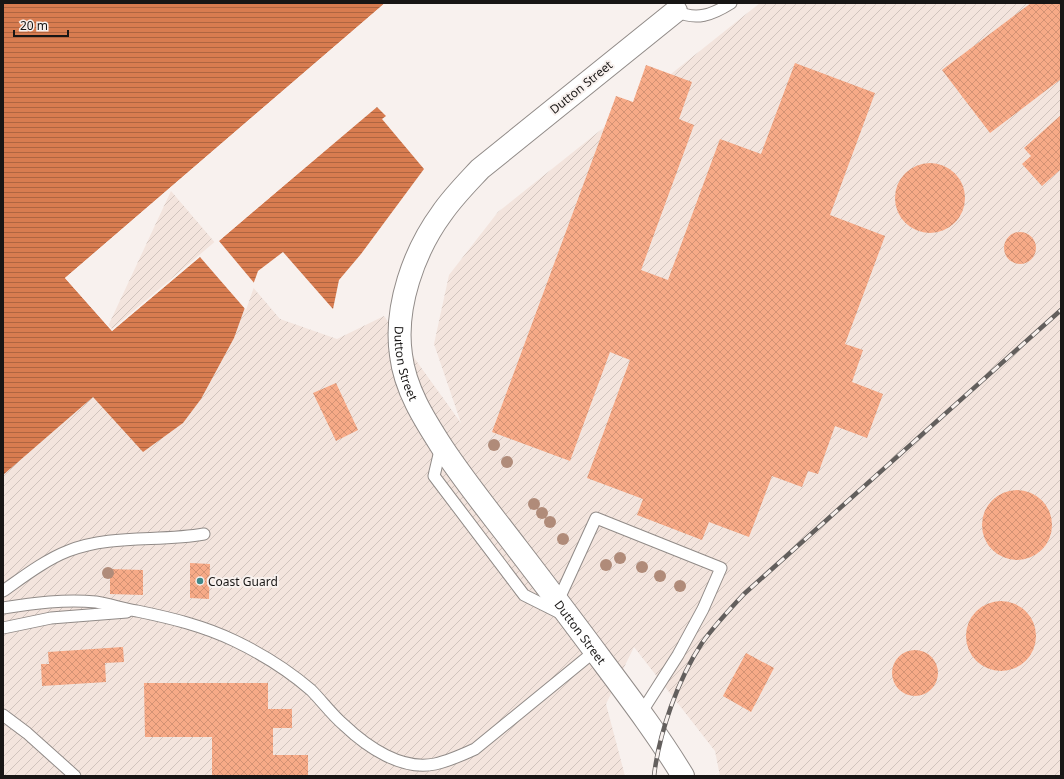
<svg xmlns="http://www.w3.org/2000/svg" width="1064" height="779" viewBox="0 0 1064 779" font-family="'Noto Sans',sans-serif">
  <defs>
    <pattern id="industrial-furrows" width="10" height="10" patternUnits="userSpaceOnUse"><rect width="10" height="10" fill="#f3e4dd"/><path d="M-1 1l2-2M0 10L10 0M9 11l2-2" fill="none" stroke="#d0c3bd"/></pattern>
    <pattern id="water-rules" width="6" height="5" patternUnits="userSpaceOnUse"><rect width="6" height="5" fill="#d87c50"/><path d="M0 2.5h6" fill="none" stroke="#ae6541"/></pattern>
    <pattern id="building-cross-hatch" width="8" height="8" patternUnits="userSpaceOnUse"><rect width="8" height="8" fill="#f7aa87"/><path d="M0 0l8 8M0 8l8-8" fill="none" stroke="#d39274"/></pattern>
  </defs>
  <rect width="100%" height="100%" fill="#f8f1ee"/>
  <path fill="url(#industrial-furrows)" d="M 760,3 L 1061,3 L 1061,776 L 720,776 L 715,751 L 634,647 L 606,704 L 625,776 L 3,776 L 3,448 L 82,382 L 171,191 L 280,319 L 337,339 L 384,316 L 461,423 L 434,344 L 449,275 L 498,212 Z"/>
  <path fill="url(#water-rules)" d="M 3,3 L 385,3 L 65,278 L 112,331 L 377,107 L 386,116 L 382,119 L 424,169 L 361,254 L 339,280 L 333,309 L 283,252 L 258,271 L 234,338 L 201,399 L 183,423 L 143,452 L 93,397 L 3,475 Z"/>
  <path fill="#f8f1ee" d="M 385,3 L 387,3 L 68,278 L 112,329 L 376,105 L 378,105 L 219,241 L 255,284 L 246,310 L 200,257 L 112,331 L 65,278 Z"/>
  <path fill="url(#building-cross-hatch)" d="M 1031,3 L 1059,3 L 1061,5 L 1061,79 L 990,133 L 942,70 Z
    M 795,63 L 875,93 L 830,215 L 885,236 L 845,344 L 863,350 L 852,382 L 883,394 L 867,438 L 835,426 L 818,474 L 808,471 L 802,487 L 772,476 L 749,537 L 709,522 L 702,540 L 637,515 L 643,499 L 587,478 L 630,360 L 610,352 L 570,461 L 492,432 L 616,96 L 633,102 L 646,65 L 692,82 L 679,119 L 694,125 L 641,270 L 668,280 L 720,139 L 761,154 Z
    M 1061,115 L 1061,169 L 1042,186 L 1022,164 L 1031,156 L 1024,148 Z
    M895 198a35 35 0 1 1 70 0a35 35 0 1 1-70 0Z
    M1004 248a16 16 0 1 1 32 0a16 16 0 1 1-32 0Z
    M 336,383 L 358,430 L 336,441 L 313,393 Z
    M982 525a35 35 0 1 1 70 0a35 35 0 1 1-70 0Z
    M 190,563 L 210,564 L 209,599 L 190,598 Z
    M 110,569 L 143,570 L 143,595 L 110,594 Z
    M966 636a35 35 0 1 1 70 0a35 35 0 1 1-70 0Z
    M 123,647 L 124,662 L 105,663 L 106,682 L 42,686 L 41,664 L 49,664 L 48,652 Z
    M892 673a23 23 0 1 1 46 0a23 23 0 1 1-46 0Z
    M 746,653 L 774,668 L 751,712 L 723,696 Z
    M 144,683 L 268,683 L 268,709 L 292,709 L 292,728 L 273,728 L 273,755 L 308,755 L 308,776 L 212,776 L 212,737 L 145,737 Z"/>
  <g fill="none" stroke-linecap="round" stroke-linejoin="round">
    <g stroke="#918b88" stroke-width="13">
      <path id="service" d="M 676,11 C 696,21 712,15 731,3
        M 441,446 L 434,476 L 524,595 L 562,614
        M 3,591 C 23,577 45,560 68,551 C 111,534 159,542 204,534
        M 558,601 L 596,518 L 721,568 L 703,609 L 678,655 L 641,713
        M 3,608 C 34,603 65,599 96,602 C 110,604 123,609 137,611 C 171,618 204,626 235,641 C 262,654 289,671 311,690 C 322,701 332,715 344,725 C 367,747 402,771 435,764 C 449,761 462,755 475,749 L 595,651
        M 3,628 L 51,618 L 127,612
        M 3,715 L 27,733 L 75,776"/>
    </g>
    <g stroke="#918b88" stroke-width="24">
      <g id="minor">
        <path id="s1" d="M 676,11 L 480,169 C 467,183 453,197 442,213 C 414,251 394,307 401,355 C 405,389 424,419 442,447 C 465,482 492,515 517,548 C 547,587 577,627 606,666 C 633,702 660,738 683,776"/>
      </g>
    </g>
    <use href="#service" stroke="#fff" stroke-width="11"/>
    <use href="#minor" stroke="#fff" stroke-width="22"/>
    <g stroke="#635f5d" stroke-width="4.5">
      <path id="rail" d="M 654,776 C 659,733 678,679 702,643 C 714,626 729,610 744,594 L 1061,310"/>
    </g>
    <use href="#rail" stroke="#f8f1ee" stroke-width="3" stroke-dasharray="9" stroke-linecap="butt"/>
  </g>
  <g fill="#b08b79">
    <circle cx="494" cy="445" r="6"/>
    <circle cx="507" cy="462" r="6"/>
    <circle cx="534" cy="504" r="6"/>
    <circle cx="542" cy="513" r="6"/>
    <circle cx="550" cy="522" r="6"/>
    <circle cx="563" cy="539" r="6"/>
    <circle cx="620" cy="558" r="6"/>
    <circle cx="606" cy="565" r="6"/>
    <circle cx="642" cy="567" r="6"/>
    <circle cx="108" cy="573" r="6"/>
    <circle cx="660" cy="576" r="6"/>
    <circle cx="680" cy="586" r="6"/>
  </g>
  <circle fill="#418989" stroke="#f8f1ee" stroke-width="1.5" cx="200" cy="581" r="4"/>
  <g text-anchor="middle" dominant-baseline="central" stroke-width="4" stroke-linejoin="round" paint-order="stroke">
    <g font-size="12" fill="#181615" stroke="#f8f1ee">
      <text transform="translate(581 87) rotate(-39)">Dutton Street</text>
      <text stroke="none"><textPath href="#s1" startOffset="470">Dutton Street</textPath></text>
      <text stroke="none"><textPath href="#s1" startOffset="794">Dutton Street</textPath></text>
    </g>
    <g font-size="12" fill="#181615" stroke="#f8f1ee" text-anchor="start">
      <text x="208" y="581">Coast Guard</text>
    </g>
  </g>
  <rect width="1064" height="779" fill="none" stroke="#181615" stroke-width="8"/>
  <path d="M14 30v6h54v-6" fill="none" stroke="#181615" stroke-width="2"/>
  <text x="20" y="30" font-size="12" fill="#181615" stroke="#f8f1ee" stroke-width="3" paint-order="stroke">20 m</text>
</svg>
